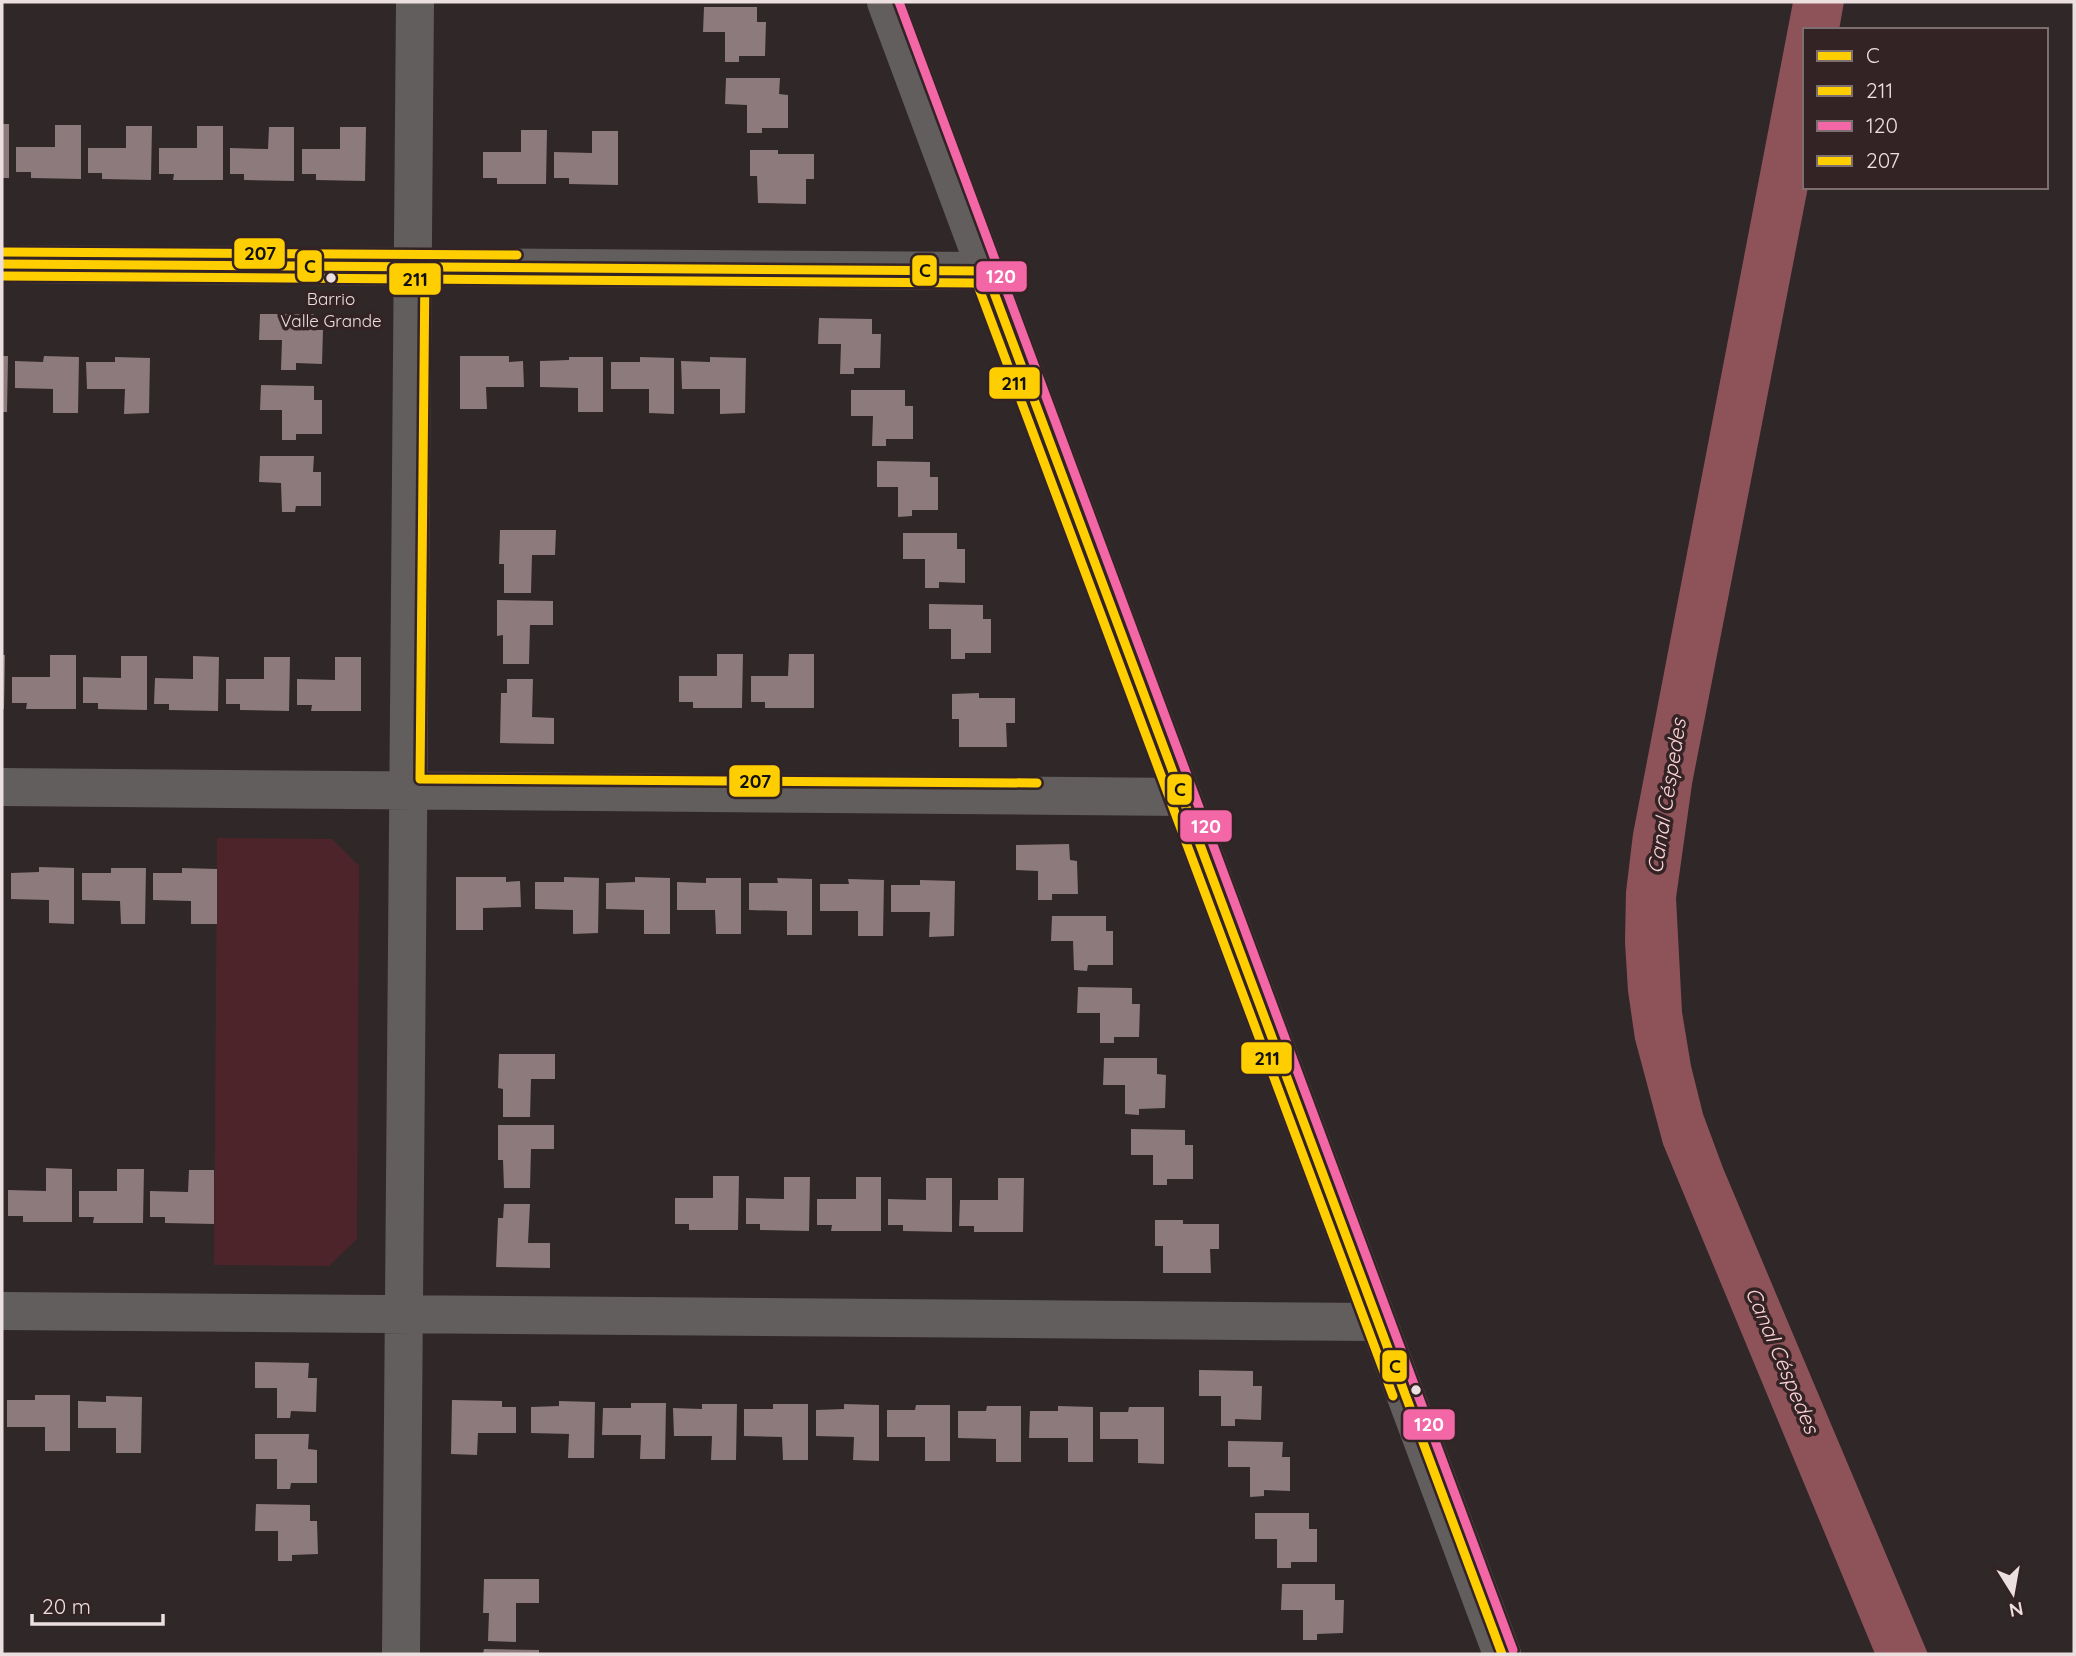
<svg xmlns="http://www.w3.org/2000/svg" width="2076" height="1656" viewBox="0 0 2076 1656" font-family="Quicksand,sans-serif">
  <rect width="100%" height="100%" fill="#302728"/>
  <path fill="#4d2429" d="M 217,838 L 332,839 L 359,866 L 357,1239 L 329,1266 L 214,1265 Z"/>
  <path fill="#8e5359" d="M 1793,2 L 1844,2 L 1839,30 L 1805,30 L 1805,187 L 1808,187 L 1692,784 L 1676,898 L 1682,1012 L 1691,1066 L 1703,1114 L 1723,1168 L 1928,1654 L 1875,1654 L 1663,1144 L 1635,1039 L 1628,991 L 1625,942 L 1626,892 L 1633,834 Z"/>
  <path fill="#8c7a7c" d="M 704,7 L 757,7 L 757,22 L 766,22 L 765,56 L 739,56 L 739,62 L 725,62 L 725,32 L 703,32 Z
    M 726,78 L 780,78 L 779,94 L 788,95 L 788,128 L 762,128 L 762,133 L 747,133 L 747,105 L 725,104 Z
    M 2,124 L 9,124 L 9,178 L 2,178 Z
    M 55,125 L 81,125 L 81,179 L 31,178 L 31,172 L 16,172 L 16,147 L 55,147 Z
    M 126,126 L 152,126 L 151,180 L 102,179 L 102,173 L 88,173 L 88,148 L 126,148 Z
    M 197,126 L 223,126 L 223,180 L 173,180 L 174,174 L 159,174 L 159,148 L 197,148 Z
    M 269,127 L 294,127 L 294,181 L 244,180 L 244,174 L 230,174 L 230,148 L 268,149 Z
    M 340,127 L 366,127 L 365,181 L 316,180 L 316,174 L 302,174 L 302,149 L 340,149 Z
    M 521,130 L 547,130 L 546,184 L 497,184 L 497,178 L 483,178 L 483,152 L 521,152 Z
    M 592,131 L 618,131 L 618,185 L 569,184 L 569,178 L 554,178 L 554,152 L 592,153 Z
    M 750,150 L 778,150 L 778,154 L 814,154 L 814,179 L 806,179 L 806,204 L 758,203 L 757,176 L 750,176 Z
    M 260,314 L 314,314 L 314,330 L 323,330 L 322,364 L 296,363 L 296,370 L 281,370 L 282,340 L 259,340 Z
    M 819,318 L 872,319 L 872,334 L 881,334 L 880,368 L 854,368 L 854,374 L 840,374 L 841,344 L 818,344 Z
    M 2,356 L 8,356 L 7,412 L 2,412 Z
    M 44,356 L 79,357 L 78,413 L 53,413 L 53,389 L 15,388 L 15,361 L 43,362 Z
    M 460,356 L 509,356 L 509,362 L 523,361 L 524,387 L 486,387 L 487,409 L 460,409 Z
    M 115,357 L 150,358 L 149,413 L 124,414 L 125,389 L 87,389 L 86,362 L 115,362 Z
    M 569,357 L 603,357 L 603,412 L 578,412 L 578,388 L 540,387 L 540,361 L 569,360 Z
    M 640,357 L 674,358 L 674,414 L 649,413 L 649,389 L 611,389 L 611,362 L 640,362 Z
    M 710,357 L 746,358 L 745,413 L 720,414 L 720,389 L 682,389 L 681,361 L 710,362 Z
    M 261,385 L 314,386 L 314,400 L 322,400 L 322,434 L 296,434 L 296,440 L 282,440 L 282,410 L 260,410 Z
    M 851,390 L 905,390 L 905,406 L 913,406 L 913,439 L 886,439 L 886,446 L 872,446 L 873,416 L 851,416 Z
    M 260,456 L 314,456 L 313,472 L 321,472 L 321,506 L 296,506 L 295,512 L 282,512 L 281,483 L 259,482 Z
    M 877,461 L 930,462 L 930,477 L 938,477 L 938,510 L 912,510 L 912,516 L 898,517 L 898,487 L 877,487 Z
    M 500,530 L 556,530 L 555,555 L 532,555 L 531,593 L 504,593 L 504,564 L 499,564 Z
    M 903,533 L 957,533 L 957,549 L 965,549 L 965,583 L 939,582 L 939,588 L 925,588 L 925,559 L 903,559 Z
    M 497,600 L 553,601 L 553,625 L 530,625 L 529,664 L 503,664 L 503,635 L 497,636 Z
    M 929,604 L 983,605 L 983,619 L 991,619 L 991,653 L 965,653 L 965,659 L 951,659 L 951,629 L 929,629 Z
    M 717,654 L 743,654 L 742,708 L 693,708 L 693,702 L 679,702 L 679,676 L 717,676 Z
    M 789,654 L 814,654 L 814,708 L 765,708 L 765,702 L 751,702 L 751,676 L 788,676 Z
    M 2,655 L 5,655 L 4,709 L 2,709 Z
    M 50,655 L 76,655 L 76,709 L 26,709 L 27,703 L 12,703 L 12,677 L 50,677 Z
    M 121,656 L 147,656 L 147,710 L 98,709 L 98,703 L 83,703 L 83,677 L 121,678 Z
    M 193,656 L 219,657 L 218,711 L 169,710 L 169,704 L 154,704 L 155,678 L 193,679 Z
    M 264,657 L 290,657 L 289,711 L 240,710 L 240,704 L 226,704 L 226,679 L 264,679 Z
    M 335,657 L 361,657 L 361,711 L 311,711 L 312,705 L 297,705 L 297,679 L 335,680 Z
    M 507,679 L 533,679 L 532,717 L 554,718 L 554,744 L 500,743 L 501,693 L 507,693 Z
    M 979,693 L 979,698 L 1015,698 L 1015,723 L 1006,723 L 1007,747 L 959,747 L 959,719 L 952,719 L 952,694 Z
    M 1069,844 L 1070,860 L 1077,861 L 1078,894 L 1052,894 L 1052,900 L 1038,900 L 1038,871 L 1016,870 L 1016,845 Z
    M 39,867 L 74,868 L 74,924 L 49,923 L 49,900 L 11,899 L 11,873 L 39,872 Z
    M 111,868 L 146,868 L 145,924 L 121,924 L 120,901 L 82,900 L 82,873 L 111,873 Z
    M 182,868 L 217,869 L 217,924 L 191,924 L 191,901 L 153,900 L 153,873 L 182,873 Z
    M 456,877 L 506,877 L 506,882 L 520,881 L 521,907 L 483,908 L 483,930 L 456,930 Z
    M 564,877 L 599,878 L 598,933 L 573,934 L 573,910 L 535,909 L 535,882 L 564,882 Z
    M 635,877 L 670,878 L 670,934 L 644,934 L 644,910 L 606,909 L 606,883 L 635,882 Z
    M 706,878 L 741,878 L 741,934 L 716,934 L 715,910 L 677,910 L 677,882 L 706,883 Z
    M 777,878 L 812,879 L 812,935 L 787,935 L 787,911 L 749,910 L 749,883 L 778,883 Z
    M 848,879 L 884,880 L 883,936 L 858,936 L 858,911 L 820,911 L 820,884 L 849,884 Z
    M 920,880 L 955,881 L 954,936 L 929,937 L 930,912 L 891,912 L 891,885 L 920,885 Z
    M 1052,916 L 1106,916 L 1106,931 L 1113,931 L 1113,965 L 1088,965 L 1087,971 L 1074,970 L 1073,941 L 1051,941 Z
    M 1078,987 L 1132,988 L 1132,1004 L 1140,1004 L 1139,1037 L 1114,1037 L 1114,1043 L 1100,1043 L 1100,1013 L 1077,1013 Z
    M 499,1054 L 555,1054 L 555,1079 L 531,1079 L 530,1117 L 503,1117 L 503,1089 L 498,1088 Z
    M 1104,1058 L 1157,1058 L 1157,1074 L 1166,1075 L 1165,1108 L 1139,1109 L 1139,1115 L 1125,1114 L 1125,1085 L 1103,1085 Z
    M 498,1125 L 554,1125 L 554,1149 L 531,1149 L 530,1188 L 504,1188 L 503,1160 L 498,1160 Z
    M 1131,1129 L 1185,1130 L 1185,1145 L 1193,1145 L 1193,1179 L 1167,1179 L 1167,1185 L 1153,1185 L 1153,1155 L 1131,1155 Z
    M 46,1168 L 72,1169 L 72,1222 L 23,1222 L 23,1216 L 8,1216 L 8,1190 L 46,1191 Z
    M 117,1169 L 144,1169 L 143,1223 L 93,1223 L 94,1217 L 79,1217 L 79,1191 L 117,1191 Z
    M 189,1170 L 214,1170 L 214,1224 L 165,1223 L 165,1217 L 150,1217 L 150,1191 L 188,1192 Z
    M 713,1176 L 739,1176 L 738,1230 L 689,1230 L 689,1224 L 675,1224 L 675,1198 L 713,1198 Z
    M 784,1177 L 810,1177 L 809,1231 L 760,1230 L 760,1224 L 746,1224 L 746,1198 L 784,1199 Z
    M 856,1177 L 881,1177 L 881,1231 L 831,1231 L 832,1225 L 817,1225 L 817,1199 L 856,1199 Z
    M 926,1178 L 952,1178 L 952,1232 L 903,1231 L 903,1225 L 888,1225 L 888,1199 L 926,1200 Z
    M 998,1178 L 1024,1178 L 1023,1232 L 974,1232 L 974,1226 L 959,1226 L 960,1200 L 998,1200 Z
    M 504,1204 L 530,1204 L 528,1243 L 550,1243 L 550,1268 L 496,1267 L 498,1218 L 503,1218 Z
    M 1155,1220 L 1183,1220 L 1183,1224 L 1219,1224 L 1219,1249 L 1210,1249 L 1211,1273 L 1163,1273 L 1163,1246 L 1155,1246 Z
    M 255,1362 L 309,1363 L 308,1378 L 317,1378 L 316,1412 L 291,1411 L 290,1418 L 277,1418 L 277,1388 L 255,1388 Z
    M 1199,1370 L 1253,1371 L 1253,1386 L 1262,1386 L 1261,1420 L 1235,1419 L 1235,1426 L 1221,1426 L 1221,1396 L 1199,1396 Z
    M 35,1395 L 70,1395 L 70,1451 L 45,1451 L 45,1427 L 7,1427 L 7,1400 L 35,1400 Z
    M 106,1396 L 142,1397 L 141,1453 L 116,1453 L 116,1428 L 78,1428 L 78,1401 L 106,1402 Z
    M 452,1400 L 502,1401 L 502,1407 L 516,1407 L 516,1433 L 478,1433 L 477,1455 L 451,1454 Z
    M 559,1401 L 595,1402 L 594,1458 L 568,1458 L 569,1434 L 531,1433 L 531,1407 L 559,1406 Z
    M 631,1403 L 666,1403 L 665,1459 L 640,1459 L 641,1435 L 602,1435 L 603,1408 L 631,1408 Z
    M 702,1404 L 737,1404 L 736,1460 L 711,1460 L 712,1436 L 674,1436 L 673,1408 L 702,1409 Z
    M 773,1404 L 808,1404 L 808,1460 L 783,1460 L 782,1437 L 744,1436 L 744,1409 L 773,1409 Z
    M 844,1404 L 879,1405 L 879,1461 L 853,1460 L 854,1437 L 816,1436 L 816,1410 L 844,1409 Z
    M 916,1405 L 950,1405 L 950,1461 L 925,1461 L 925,1437 L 887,1437 L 887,1410 L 915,1410 Z
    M 987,1406 L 1021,1406 L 1021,1462 L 996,1462 L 996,1439 L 958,1438 L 958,1411 L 986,1411 Z
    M 1058,1406 L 1093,1407 L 1093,1462 L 1068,1462 L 1068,1438 L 1029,1438 L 1030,1411 L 1058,1411 Z
    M 1129,1407 L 1164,1407 L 1164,1464 L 1138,1463 L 1138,1439 L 1100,1439 L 1100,1412 L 1128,1412 Z
    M 255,1434 L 309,1434 L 308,1449 L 317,1450 L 317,1483 L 291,1483 L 290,1489 L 277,1489 L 277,1459 L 255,1459 Z
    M 1228,1441 L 1283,1442 L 1282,1457 L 1290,1457 L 1290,1491 L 1264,1490 L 1264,1496 L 1250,1497 L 1250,1467 L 1228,1467 Z
    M 256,1504 L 310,1505 L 310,1521 L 317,1521 L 318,1554 L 292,1555 L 292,1561 L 278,1561 L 278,1531 L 255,1531 Z
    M 1255,1513 L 1309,1513 L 1309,1529 L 1317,1529 L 1317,1562 L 1291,1562 L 1291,1568 L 1277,1568 L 1277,1539 L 1255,1539 Z
    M 484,1579 L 539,1579 L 539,1603 L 516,1603 L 516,1642 L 488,1641 L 489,1613 L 483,1613 Z
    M 1282,1584 L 1335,1584 L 1335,1600 L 1344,1600 L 1343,1633 L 1317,1634 L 1317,1640 L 1303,1640 L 1303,1610 L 1281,1610 Z
    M 484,1649 L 539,1650 L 539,1654 L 483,1654 Z"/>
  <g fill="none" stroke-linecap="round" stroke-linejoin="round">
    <path stroke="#625e5e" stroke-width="38" d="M 886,2 L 1502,1654
      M 2,264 L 986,271
      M 2,787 L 1182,797
      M 2,1311 L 1378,1322
      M 401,1654 L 415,2"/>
    <g stroke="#342325" stroke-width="14">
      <path id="bus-1" d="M 2,264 L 986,271 L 1502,1654"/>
    </g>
    <g stroke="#342325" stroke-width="14">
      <path id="bus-2" d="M 2,276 L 977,283 L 1393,1396"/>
    </g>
    <g stroke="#342325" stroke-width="14">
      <path id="bus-3" d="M 899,2 L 1513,1650"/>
    </g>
    <g stroke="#342325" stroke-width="14">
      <path id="bus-4" d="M 2,252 L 517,255
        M 425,267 L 420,779 L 1037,783"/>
    </g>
    <use href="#bus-1" stroke="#ffce00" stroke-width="9"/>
    <use href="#bus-2" stroke="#ffce00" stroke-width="9"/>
    <use href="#bus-3" stroke="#f367a7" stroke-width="9"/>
    <use href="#bus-4" stroke="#ffce00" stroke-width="9"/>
  </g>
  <g fill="#ebdfdf" stroke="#342325" stroke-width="2.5">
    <circle cx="331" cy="278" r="6"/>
    <circle cx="1416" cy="1390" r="6"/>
  </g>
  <g text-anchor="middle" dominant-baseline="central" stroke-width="7" stroke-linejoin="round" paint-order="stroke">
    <g font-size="17" fill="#ebdfdf" stroke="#342325">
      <text x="331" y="298">Barrio<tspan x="331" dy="22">Valle Grande</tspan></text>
    </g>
    <g font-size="21" font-style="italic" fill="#fed5d8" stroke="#342325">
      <text transform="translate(1666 796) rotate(-81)">Canal Céspedes</text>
      <text transform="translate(1783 1360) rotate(67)">Canal Céspedes</text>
    </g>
  </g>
  <g stroke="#342325" stroke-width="2.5">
    <rect x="233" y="237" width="53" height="33" rx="7" fill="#ffce00"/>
    <rect x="296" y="249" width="27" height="34" rx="7" fill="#ffce00"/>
    <rect x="911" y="254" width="27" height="33" rx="7" fill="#ffce00"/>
    <rect x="975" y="260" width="53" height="33" rx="7" fill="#f367a7"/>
    <rect x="388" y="262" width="54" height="34" rx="7" fill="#ffce00"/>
    <rect x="988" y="366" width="53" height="34" rx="7" fill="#ffce00"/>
    <rect x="728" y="764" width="53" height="34" rx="7" fill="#ffce00"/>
    <rect x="1166" y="773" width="27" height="33" rx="7" fill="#ffce00"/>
    <rect x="1179" y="809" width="54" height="34" rx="7" fill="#f367a7"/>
    <rect x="1240" y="1041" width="53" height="34" rx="7" fill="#ffce00"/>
    <rect x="1381" y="1349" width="27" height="34" rx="7" fill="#ffce00"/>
    <rect x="1402" y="1408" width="54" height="33" rx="7" fill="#f367a7"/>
  </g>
  <g font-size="19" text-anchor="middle" font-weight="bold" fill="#fff">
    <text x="1001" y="283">120</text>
    <text x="1206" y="833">120</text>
    <text x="1429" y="1431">120</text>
  </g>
  <g font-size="19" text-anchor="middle" font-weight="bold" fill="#111">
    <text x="260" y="260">207</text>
    <text x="310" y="273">C</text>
    <text x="925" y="277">C</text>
    <text x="415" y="286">211</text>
    <text x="1014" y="390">211</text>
    <text x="755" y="788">207</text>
    <text x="1180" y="796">C</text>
    <text x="1267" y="1065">211</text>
    <text x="1395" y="1373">C</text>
  </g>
  <rect width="2076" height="1656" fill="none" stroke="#ebdfdf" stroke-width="7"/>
  <rect x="1803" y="28" width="245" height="161" fill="#342325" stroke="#7d6e6f" stroke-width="2"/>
  <rect x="1817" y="51" width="35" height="10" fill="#ffce00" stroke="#7d6e6f" stroke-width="2"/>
  <text x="1866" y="63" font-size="21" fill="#ebdfdf">C</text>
  <rect x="1817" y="86" width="35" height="10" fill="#ffce00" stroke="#7d6e6f" stroke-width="2"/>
  <text x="1866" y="98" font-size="21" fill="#ebdfdf">211</text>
  <rect x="1817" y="121" width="35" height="10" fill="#f367a7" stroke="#7d6e6f" stroke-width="2"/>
  <text x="1866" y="133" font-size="21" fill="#ebdfdf">120</text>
  <rect x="1817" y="156" width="35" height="10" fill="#ffce00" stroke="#7d6e6f" stroke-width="2"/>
  <text x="1866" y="168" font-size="21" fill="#ebdfdf">207</text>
  <g transform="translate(2013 1593) rotate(169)" stroke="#342325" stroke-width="5" paint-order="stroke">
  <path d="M0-5L12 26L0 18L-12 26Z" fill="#ebdfdf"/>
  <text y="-10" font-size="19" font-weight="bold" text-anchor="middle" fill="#ebdfdf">N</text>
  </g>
  <path d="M32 1614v10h131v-10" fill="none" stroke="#ebdfdf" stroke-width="3.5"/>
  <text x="42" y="1614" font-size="21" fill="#ebdfdf" stroke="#342325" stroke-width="5" paint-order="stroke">20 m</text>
</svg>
